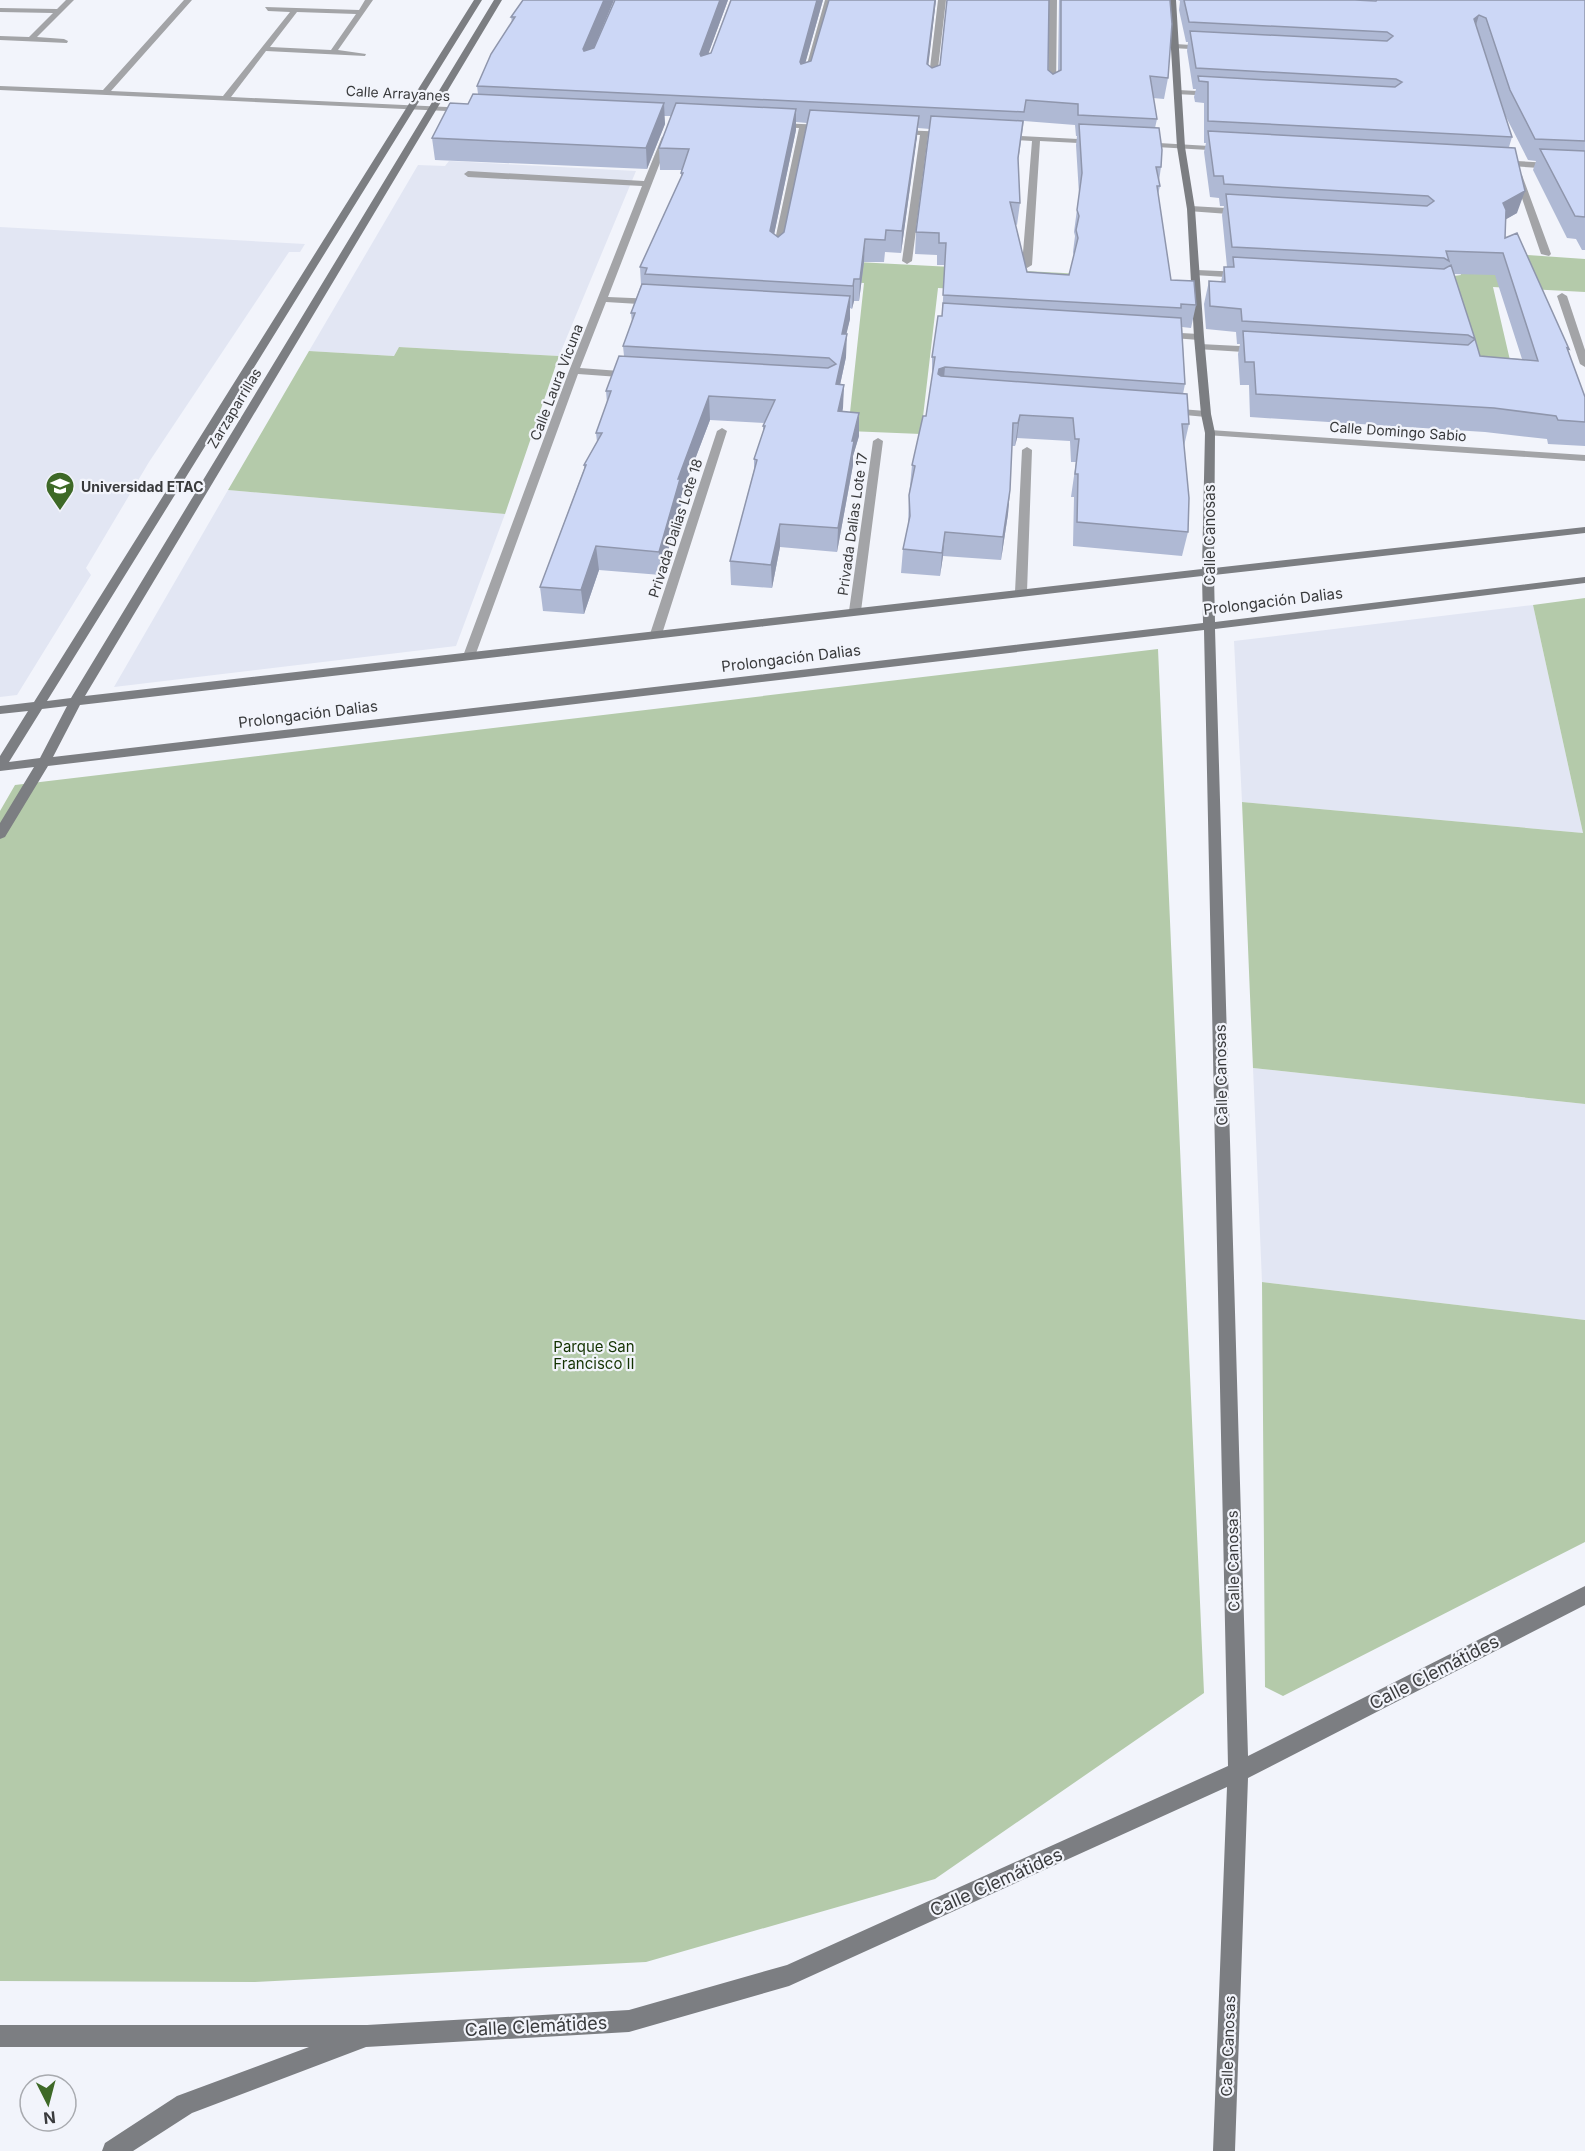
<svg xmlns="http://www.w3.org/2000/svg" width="1585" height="2151" viewBox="0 0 1585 2151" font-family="Inter,sans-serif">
  <rect width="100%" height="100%" fill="#f2f4fb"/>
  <path fill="#e2e6f3" d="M 449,161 L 636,171 L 559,356 L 399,347 L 394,356 L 309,351 L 418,165 L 445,166 Z
    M 0,227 L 305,244 L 300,252 L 289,252 L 149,462 L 86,568 L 91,575 L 17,695 L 0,697 Z
    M 228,490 L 505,514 L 456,646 L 114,687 Z
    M 1533,605 L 1583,833 L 1242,802 L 1234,641 Z
    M 1253,1068 L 1585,1104 L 1585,1320 L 1262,1282 Z"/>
  <path fill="#b4caaa" d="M 1450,236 L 1484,252 L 1585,259 L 1585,292 L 1493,287 L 1519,399 L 1495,397 L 1447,277 L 1461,275 Z
    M 705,254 L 1120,276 L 1119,297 L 938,288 L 921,434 L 848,431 L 864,283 L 700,273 Z
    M 399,347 L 559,356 L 505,514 L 228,490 L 309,351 L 394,356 Z
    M 1585,598 L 1585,1104 L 1253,1068 L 1242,802 L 1583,833 L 1533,605 Z
    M 1158,649 L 1204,1693 L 935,1879 L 646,1962 L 255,1982 L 0,1981 L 0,811 L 15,785 Z
    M 1262,1282 L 1585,1320 L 1585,1542 L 1283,1696 L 1265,1687 Z"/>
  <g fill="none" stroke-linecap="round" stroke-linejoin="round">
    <path fill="#a3a4a7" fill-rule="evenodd" d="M 66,0 L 74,0 L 37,37 L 64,39 L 68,41 L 67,43 L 0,40 L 0,36 L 29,37 L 53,13 L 0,12 L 0,8 L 57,9 Z
      M 184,0 L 192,0 L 111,91 L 223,96 L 290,12 L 268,11 L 265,7 L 359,10 L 365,0 L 373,0 L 338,50 L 366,54 L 365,56 L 266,51 L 231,97 L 468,108 L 472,110 L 468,112 L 0,90 L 0,86 L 103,90 ZM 297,12 L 356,14 L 331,50 L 270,47 Z
      M 825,0 L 833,0 L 809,80 L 802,82 Z
      M 938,0 L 946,0 L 936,85 L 932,87 L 928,85 Z
      M 1049,0 L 1057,0 L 1056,91 L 1052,93 L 1048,91 Z
      M 1175,44 L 1208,46 L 1212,48 L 1208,50 L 1172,48 L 1172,44 Z
      M 1178,90 L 1216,92 L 1220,94 L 1216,96 L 1175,94 L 1174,92 Z
      M 776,123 L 827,125 L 831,127 L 827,129 L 807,129 L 782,254 L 777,257 L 772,254 L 799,128 L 773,127 L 772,125 Z
      M 899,130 L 950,132 L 954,134 L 950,136 L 928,136 L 912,261 L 907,264 L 902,261 L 920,135 L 896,134 L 896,130 Z
      M 666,135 L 670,137 L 608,297 L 655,299 L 660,302 L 655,305 L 606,302 L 580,368 L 633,372 L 638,375 L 633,378 L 578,374 L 475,656 L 473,659 L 465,659 L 463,656 L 569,371 L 642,186 L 468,177 L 464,174 L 468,171 L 644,181 L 662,137 Z
      M 1001,135 L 1097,140 L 1101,142 L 1097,144 L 1040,141 L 1032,265 L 1027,268 L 1022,265 L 1032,141 L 998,139 L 997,137 Z
      M 1142,142 L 1226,147 L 1230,149 L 1226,151 L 1139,146 L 1139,142 Z
      M 1498,160 L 1585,165 L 1585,171 L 1495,165 L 1495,161 Z
      M 1518,172 L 1522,175 L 1551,254 L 1549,256 L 1541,254 L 1514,175 Z
      M 1191,206 L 1242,209 L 1246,212 L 1242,215 L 1188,211 L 1188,207 Z
      M 1197,270 L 1242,272 L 1247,275 L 1242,278 L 1194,275 L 1194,271 Z
      M 1562,293 L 1567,296 L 1585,350 L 1585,367 L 1580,364 L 1557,296 Z
      M 1163,332 L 1199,334 L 1204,337 L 1199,340 L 1160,337 L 1160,333 Z
      M 1200,344 L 1259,347 L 1264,350 L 1259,353 L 1197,349 L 1195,347 Z
      M 1167,408 L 1206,411 L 1211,414 L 1206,417 L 1163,413 L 1163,409 Z
      M 722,428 L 727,431 L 662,634 L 656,638 L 652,637 L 650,634 L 717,431 Z
      M 1210,430 L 1585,455 L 1585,461 L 1206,435 L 1205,433 Z
      M 878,438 L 883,441 L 861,611 L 855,615 L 849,611 L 873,441 Z
      M 1027,447 L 1032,450 L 1027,592 L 1021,595 L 1015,592 L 1022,450 Z"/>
    <path fill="#7c7e82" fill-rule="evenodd" d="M 474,0 L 482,0 L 47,701 L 71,698 L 494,0 L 502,0 L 85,696 L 1202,569 L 1205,433 L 1201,414 L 1194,337 L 1187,209 L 1177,147 L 1168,0 L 1176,0 L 1185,147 L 1195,209 L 1204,337 L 1211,414 L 1215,433 L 1214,568 L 1585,527 L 1585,533 L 1214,575 L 1215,622 L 1585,577 L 1585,583 L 1215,629 L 1248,1756 L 1585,1586 L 1585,1605 L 1248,1778 L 1235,2151 L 1213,2151 L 1227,1787 L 789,1986 L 629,2032 L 366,2047 L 192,2113 L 133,2151 L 102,2151 L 105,2143 L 177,2096 L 309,2047 L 0,2047 L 0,2025 L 367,2025 L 629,2010 L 787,1965 L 1228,1766 L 1204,630 L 48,766 L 5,837 L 0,839 L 0,823 L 34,767 L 0,771 L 0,756 L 28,711 L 0,714 L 0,706 L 34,702 ZM 1202,576 L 1203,623 L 53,757 L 80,705 ZM 67,706 L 40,758 L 9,762 L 42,709 Z"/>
  </g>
  <path fill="#afb9d4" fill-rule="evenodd" d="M 614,0 L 593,49 L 615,0 L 728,0 L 708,54 L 711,53 L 731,0 L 823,0 L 805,63 L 811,61 L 829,0 L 936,0 L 928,65 L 932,68 L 1048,70 L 1053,74 L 1058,71 L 1059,0 L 1170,0 L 1168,78 L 1164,99 L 1153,98 L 1157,119 L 1155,128 L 1161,167 L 1159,181 L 1160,186 L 1158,194 L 1171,280 L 1196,305 L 1191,328 L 1182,327 L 1185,384 L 1183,394 L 1189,424 L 1184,446 L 1188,532 L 1182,556 L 1073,546 L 1074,497 L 1071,497 L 1076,462 L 1071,462 L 1070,441 L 1017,438 L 1015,446 L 1012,446 L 1008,514 L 1001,560 L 943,556 L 940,576 L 901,573 L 903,549 L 908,526 L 909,495 L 910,486 L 912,465 L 926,416 L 932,380 L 932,357 L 942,316 L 945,265 L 937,265 L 937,255 L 915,254 L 916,232 L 930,129 L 918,128 L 901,253 L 885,252 L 884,262 L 864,262 L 859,301 L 854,301 L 852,309 L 850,308 L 850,319 L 846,334 L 846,357 L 840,385 L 844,385 L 842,412 L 859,436 L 853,456 L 853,465 L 837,552 L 780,547 L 772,588 L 731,585 L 730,561 L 754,470 L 754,459 L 763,432 L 763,426 L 765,423 L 710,420 L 681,496 L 682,502 L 661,575 L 599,570 L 584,614 L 543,611 L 540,587 L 584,469 L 584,465 L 597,442 L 596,433 L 607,403 L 606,391 L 624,356 L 623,346 L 632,323 L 631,313 L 641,285 L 640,267 L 681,178 L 681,170 L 660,170 L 659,148 L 671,116 L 664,116 L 665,124 L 647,169 L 435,160 L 432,138 L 478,94 L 477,86 L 512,22 L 511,17 ZM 1024,121 L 1075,125 L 1076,136 L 1077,136 L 1076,145 L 1079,194 L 1074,232 L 1075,236 L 1073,252 L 1074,255 L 1069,275 L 1027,272 L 1015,224 L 1017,225 L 1020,203 L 1018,162 ZM 796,122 L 807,123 L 784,232 L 778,237 L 774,234 L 796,130 Z
    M 1178,0 L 1585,0 L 1585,250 L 1582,250 L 1576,239 L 1567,238 L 1533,170 L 1536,161 L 1528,160 L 1504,113 L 1512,137 L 1509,147 L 1517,213 L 1506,219 L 1505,238 L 1569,349 L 1568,351 L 1585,397 L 1585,446 L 1548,444 L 1547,439 L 1485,432 L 1250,417 L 1249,385 L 1240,385 L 1238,354 L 1240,344 L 1237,344 L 1236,332 L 1206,329 L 1204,304 L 1209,281 L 1221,282 L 1224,267 L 1227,267 L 1222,215 L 1224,206 L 1220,206 L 1219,198 L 1210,197 L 1204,152 L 1206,143 L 1204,143 L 1204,103 L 1195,102 L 1194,97 L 1196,89 L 1193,89 L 1187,51 L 1188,42 L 1186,42 L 1179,10 L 1180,1 ZM 1454,274 L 1495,275 L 1522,359 L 1480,356 Z"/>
  <path fill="#8f96ac" d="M 604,0 L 614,0 L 585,69 L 583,49 Z
    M 720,0 L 728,0 L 701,74 L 700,54 Z
    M 817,0 L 823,0 L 800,82 L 800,62 Z
    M 935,0 L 936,0 L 926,85 L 927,64 Z
    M 1479,15 L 1473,35 L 1474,19 Z
    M 664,103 L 665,124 L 647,169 L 646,148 Z
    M 796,109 L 796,130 L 770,254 L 770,231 Z
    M 919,116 L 917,137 L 901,253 L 902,231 Z
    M 1525,191 L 1517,213 L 1496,225 L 1503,203 Z
    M 865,239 L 864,262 L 859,301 L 860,279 Z
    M 854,279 L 854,301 L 852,309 L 853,286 Z
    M 850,296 L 850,319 L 841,357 L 842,334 Z
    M 847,334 L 846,357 L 835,408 L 836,384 Z
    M 945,367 L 943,390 L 937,392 L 939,369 Z
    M 844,385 L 843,408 L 838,435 L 838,411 Z
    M 709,396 L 710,420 L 681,496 L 682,502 L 661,575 L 659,552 L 678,479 Z
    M 859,413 L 859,436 L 853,456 L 853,465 L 837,552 L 838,528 L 852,441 Z
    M 1020,415 L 1017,438 L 1015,446 L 1018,423 Z
    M 1010,490 L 1008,514 L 1001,560 L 1003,537 Z
    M 780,524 L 780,547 L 772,588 L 771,565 Z
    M 945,532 L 943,556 L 940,576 L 942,553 Z
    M 596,546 L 599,570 L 584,614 L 581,590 Z"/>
  <path fill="#ccd7f6" stroke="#8f96ac" stroke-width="1.5" d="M 523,0 L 604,0 L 583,49 L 584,51 L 594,48 L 615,0 L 720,0 L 700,54 L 701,56 L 711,53 L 731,0 L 817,0 L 800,62 L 801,64 L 811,61 L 829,0 L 935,0 L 927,64 L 932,68 L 940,65 L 947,0 L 1049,0 L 1048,70 L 1053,74 L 1061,70 L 1061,0 L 1170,0 L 1172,24 L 1168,78 L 1150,76 L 1157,119 L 1078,115 L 1078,104 L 1026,100 L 1024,112 L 477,86 L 491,54 L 515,17 L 511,17 Z
    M 1184,0 L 1355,0 L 1376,1 L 1377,0 L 1585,0 L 1585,141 L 1535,139 L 1510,90 L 1486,18 L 1479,15 L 1474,19 L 1512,137 L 1208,121 L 1208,82 L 1199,81 L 1198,76 L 1395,87 L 1402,82 L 1396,79 L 1196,68 L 1190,31 L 1387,41 L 1393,36 L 1387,32 L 1189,22 Z
    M 473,94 L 664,103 L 646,148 L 432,138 L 450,103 L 468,104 Z
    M 676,103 L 796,109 L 770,231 L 778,237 L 784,232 L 810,110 L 919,116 L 902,231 L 886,230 L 885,240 L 865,239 L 860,279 L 854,279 L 853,286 L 645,274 L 647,268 L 640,267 L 683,173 L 681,173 L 689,149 L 659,148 Z
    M 931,116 L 1023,121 L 1018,158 L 1020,203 L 1010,202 L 1027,272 L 1069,275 L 1078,238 L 1076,230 L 1079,216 L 1077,210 L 1082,173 L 1079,124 L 1159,128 L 1162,150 L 1161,167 L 1156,167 L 1160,186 L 1157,186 L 1171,280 L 1194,281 L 1196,305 L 1181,304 L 1181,308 L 943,295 L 946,243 L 939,243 L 939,233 L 916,232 Z
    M 1208,131 L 1515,148 L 1525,191 L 1503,203 L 1506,210 L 1505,238 L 1517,233 L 1569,349 L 1567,348 L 1585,397 L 1585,422 L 1558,420 L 1556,416 L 1494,408 L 1256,394 L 1254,362 L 1245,362 L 1243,331 L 1468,345 L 1475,339 L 1480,356 L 1538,361 L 1503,253 L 1446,251 L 1449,261 L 1444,258 L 1232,247 L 1226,194 L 1427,206 L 1434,201 L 1428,196 L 1224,184 L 1223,176 L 1214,176 Z
    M 1540,149 L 1585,151 L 1585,217 L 1575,216 Z
    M 1233,257 L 1444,269 L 1451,265 L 1475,339 L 1468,335 L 1242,321 L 1241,309 L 1210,306 L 1209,281 L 1225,282 L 1224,267 L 1234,267 Z
    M 642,284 L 850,296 L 842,334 L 847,334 L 836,384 L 844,385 L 838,411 L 859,413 L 852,441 L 854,441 L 838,528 L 780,524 L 771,565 L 730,561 L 757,460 L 754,459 L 765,426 L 763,426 L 775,400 L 709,396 L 678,479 L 680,479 L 659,552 L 596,546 L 581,590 L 540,587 L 586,465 L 584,465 L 602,433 L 596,433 L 611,391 L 606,391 L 619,356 L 828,368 L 836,364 L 829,358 L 623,346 L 635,313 L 631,313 Z
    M 943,303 L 1181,318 L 1185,384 L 945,367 L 939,369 L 938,374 L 941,376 L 1187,394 L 1189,424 L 1182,424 L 1189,498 L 1188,532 L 1077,522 L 1078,474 L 1075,474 L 1079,439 L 1075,439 L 1073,418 L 1020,415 L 1018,423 L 1013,423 L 1010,490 L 1003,537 L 945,532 L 942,553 L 903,549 L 910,516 L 909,495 L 915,466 L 912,465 L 923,416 L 926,416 L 935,357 L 932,357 L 938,316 L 942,316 Z"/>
  <defs>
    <g id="school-pin" transform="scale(1.5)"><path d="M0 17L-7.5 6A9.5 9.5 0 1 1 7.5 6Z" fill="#3e6927" stroke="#f2f4fb"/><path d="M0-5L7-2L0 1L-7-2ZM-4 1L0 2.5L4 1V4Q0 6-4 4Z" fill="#fff"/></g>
  </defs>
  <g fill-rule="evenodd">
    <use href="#school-pin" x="60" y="486"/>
  </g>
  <g text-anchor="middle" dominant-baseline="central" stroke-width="4.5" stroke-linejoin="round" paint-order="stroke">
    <g font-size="14" fill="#3a3b3d" stroke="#f2f4fb">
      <text transform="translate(398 93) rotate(3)">Calle Arrayanes</text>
      <text transform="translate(556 382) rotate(-69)">Calle Laura Vicuna</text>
      <text transform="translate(234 408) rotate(-59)">Zarzaparrillas</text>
      <text transform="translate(1398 431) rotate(4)">Calle Domingo Sabio</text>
      <text transform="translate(852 524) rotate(-82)">Privada Dalias Lote 17</text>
      <text transform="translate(675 528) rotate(-72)">Privada Dalias Lote 18</text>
    </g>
    <g font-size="14" font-weight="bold" fill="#3a3b3d" stroke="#f2f4fb" text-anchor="start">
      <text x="81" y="486">Universidad ETAC</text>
    </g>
    <g font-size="15" fill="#3a3b3d" stroke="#f2f4fb">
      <text transform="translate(1209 535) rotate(-90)">Calle Canosas</text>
      <text transform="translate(1273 601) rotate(-7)">Prolongación Dalias</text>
      <text transform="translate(791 658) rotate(-7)">Prolongación Dalias</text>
      <text transform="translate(308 714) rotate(-7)">Prolongación Dalias</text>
      <text transform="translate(1221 1075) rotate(-91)">Calle Canosas</text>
      <text transform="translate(1233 1561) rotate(-91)">Calle Canosas</text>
      <text transform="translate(1228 2046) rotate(-88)">Calle Canosas</text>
    </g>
    <g font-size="15" fill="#143302" stroke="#f2f4fb">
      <text x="594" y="1346">Parque San<tspan x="594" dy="17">Francisco II</tspan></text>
    </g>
    <g font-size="18" fill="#3a3b3d" stroke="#f2f4fb">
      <text transform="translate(1434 1672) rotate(-27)">Calle Clemátides</text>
      <text transform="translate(996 1882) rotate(-24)">Calle Clemátides</text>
      <text transform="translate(536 2026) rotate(-3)">Calle Clemátides</text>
    </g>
  </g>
  <g transform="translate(48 2103) rotate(174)"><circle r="28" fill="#f2f4fb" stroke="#a8aaaf" stroke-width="1.5"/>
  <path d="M0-4.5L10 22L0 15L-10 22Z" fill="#3e6927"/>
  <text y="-9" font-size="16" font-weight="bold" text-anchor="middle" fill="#3a3b3d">N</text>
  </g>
</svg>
